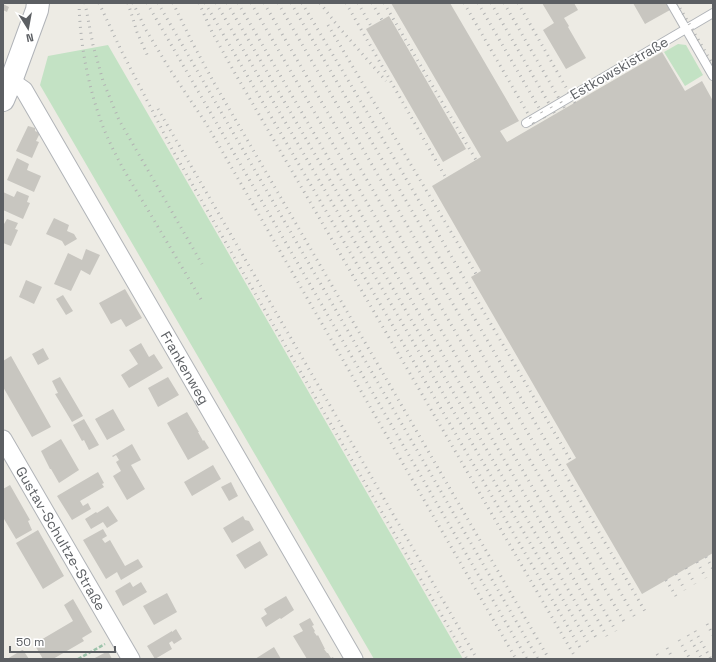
<svg xmlns="http://www.w3.org/2000/svg" width="716" height="662" viewBox="0 0 716 662" font-family="'Space Grotesk',sans-serif">
  <rect width="100%" height="100%" fill="#edebe4"/>
  <path fill="#c3e2c4" d="M 678,44 L 686,45 L 703,75 L 685,86 L 664,52 Z
    M 108,45 L 463,659 L 374,659 L 40,85 L 48,56 Z"/>
  <path fill="#c8c6c0" d="M 391,3 L 450,3 L 519,121 L 500,131 L 507,142 L 662,52 L 685,91 L 702,81 L 713,101 L 713,553 L 642,594 L 566,464 L 576,458 L 471,277 L 481,271 L 432,186 L 481,157 Z
    M 542,3 L 574,3 L 578,10 L 564,18 L 569,26 L 568,27 L 586,58 L 566,69 L 543,30 L 554,23 Z
    M 633,3 L 666,3 L 670,10 L 645,24 Z
    M 3,4 L 9,7 L 7,12 L 3,10 Z
    M 389,16 L 466,149 L 443,162 L 366,29 Z
    M 28,126 L 35,128 L 35,131 L 40,133 L 36,141 L 39,142 L 32,158 L 16,151 Z
    M 17,158 L 29,164 L 27,170 L 41,176 L 34,192 L 7,180 Z
    M 17,191 L 29,196 L 27,202 L 30,203 L 23,219 L 3,210 L 3,192 L 14,197 Z
    M 54,218 L 69,225 L 67,231 L 74,234 L 77,239 L 65,246 L 62,241 L 46,234 Z
    M 7,219 L 18,223 L 15,229 L 18,230 L 11,246 L 3,243 L 3,224 L 4,224 Z
    M 86,249 L 100,255 L 90,275 L 81,270 L 71,291 L 54,284 L 68,253 L 82,260 Z
    M 26,280 L 42,287 L 34,304 L 19,297 Z
    M 125,289 L 142,318 L 126,327 L 121,319 L 111,324 L 99,303 Z
    M 63,295 L 73,311 L 66,315 L 56,299 Z
    M 141,343 L 149,357 L 154,354 L 163,368 L 129,388 L 121,375 L 138,364 L 129,350 Z
    M 43,348 L 49,359 L 38,365 L 32,354 Z
    M 11,356 L 51,427 L 32,437 L 3,387 L 3,361 Z
    M 60,377 L 83,416 L 72,422 L 55,394 L 58,393 L 52,381 Z
    M 168,377 L 179,395 L 158,407 L 148,388 Z
    M 113,409 L 125,430 L 107,440 L 95,419 Z
    M 187,412 L 199,432 L 198,432 L 203,441 L 204,440 L 209,448 L 188,460 L 167,423 Z
    M 84,419 L 99,445 L 89,450 L 84,440 L 82,441 L 73,425 Z
    M 61,439 L 79,470 L 59,483 L 51,469 L 50,469 L 41,451 Z
    M 132,444 L 141,460 L 131,465 L 145,489 L 127,500 L 113,476 L 121,471 L 116,462 L 119,460 L 116,455 L 113,457 L 112,456 Z
    M 213,465 L 221,479 L 192,496 L 184,482 Z
    M 98,472 L 104,483 L 102,484 L 104,487 L 80,501 L 83,506 L 88,503 L 91,509 L 72,520 L 57,496 Z
    M 231,482 L 238,496 L 229,501 L 221,487 Z
    M 10,485 L 30,520 L 28,521 L 32,530 L 16,539 L 4,519 L 3,519 L 3,489 Z
    M 108,506 L 118,521 L 107,528 L 103,522 L 91,529 L 85,519 L 96,512 L 97,513 Z
    M 243,516 L 245,520 L 249,521 L 254,530 L 232,543 L 223,528 Z
    M 103,529 L 107,536 L 102,539 L 105,543 L 110,540 L 125,566 L 138,559 L 143,567 L 121,580 L 117,572 L 106,579 L 83,540 Z
    M 38,530 L 64,576 L 43,589 L 16,543 Z
    M 260,541 L 268,555 L 245,569 L 236,555 Z
    M 130,582 L 133,587 L 141,582 L 147,592 L 123,606 L 115,591 Z
    M 167,593 L 177,612 L 154,625 L 143,606 Z
    M 286,596 L 294,610 L 281,619 L 280,618 L 266,627 L 261,618 L 267,614 L 264,609 Z
    M 73,599 L 92,632 L 82,638 L 84,641 L 53,659 L 43,659 L 34,644 L 73,621 L 64,605 Z
    M 310,618 L 314,625 L 312,626 L 315,631 L 314,632 L 317,636 L 318,635 L 325,649 L 324,649 L 327,653 L 328,653 L 331,658 L 333,657 L 334,659 L 307,659 L 293,636 L 303,631 L 299,624 Z
    M 176,629 L 182,639 L 174,644 L 172,641 L 169,643 L 172,649 L 155,659 L 147,646 L 172,631 L 172,632 Z
    M 274,647 L 281,659 L 255,659 Z
    M 23,650 L 29,659 L 7,659 L 22,650 Z
    M 108,651 L 112,659 L 93,659 Z"/>
  <g fill="none" stroke-linecap="round" stroke-linejoin="round">
    <g stroke="#b1b4b8" stroke-width="10">
      <path id="lane" d="M 671,3 L 713,76
        M 526,123 L 713,13"/>
    </g>
    <g stroke="#b1b4b8" stroke-width="19">
      <g id="street">
        <path id="s1" d="M 11,81 L 24,90 L 354,659"/>
        <path id="s2" d="M 3,439 L 131,659"/>
      </g>
    </g>
    <g stroke="#b0b3b8" stroke-width="24">
      <path id="secondary" d="M 3,100 L 11,81 L 37,10 L 38,3"/>
    </g>
    <path stroke="#9cc3aa" stroke-width="2.5" stroke-dasharray="4 2" stroke-linecap="butt" d="M 78,659 L 105,644"/>
    <use href="#lane" stroke="#fff" stroke-width="8"/>
    <use href="#street" stroke="#fff" stroke-width="17"/>
    <use href="#secondary" stroke="#fff" stroke-width="22"/>
    <path stroke="#b2b3b3" stroke-width="3" stroke-dasharray="1 5" stroke-linecap="butt" d="M 79,3 C 80,44 88,86 102,124 C 113,153 129,179 145,205 C 164,237 183,269 202,301
      M 85,3 L 93,45 L 103,81 L 119,120 L 202,264
      M 99,3 L 121,50 L 172,149 L 241,269 L 467,659
      M 128,3 L 137,32 L 149,59
      M 133,3 L 146,30 L 169,68 L 207,125 L 516,659
      M 147,3 L 527,659
      M 158,3 L 538,659
      M 173,3 L 192,42 L 213,81 L 549,659
      M 199,3 L 212,32 L 236,75 L 574,655
      M 205,3 L 582,651
      M 216,3 L 590,646
      M 227,3 L 598,641
      M 238,3 L 607,636
      M 251,3 L 616,631
      M 264,3 L 626,625
      M 278,3 L 636,619
      M 291,3 L 646,613
      M 302,3 L 367,112 L 571,461
      M 320,3 L 337,25 L 386,81
      M 346,3 L 446,178
      M 358,3 L 371,26
      M 372,3 L 382,20
      M 384,3 L 476,160
      M 464,3 L 535,126
      M 478,3 L 546,120
      M 491,3 L 555,114
      M 504,3 L 565,109
      M 518,3 L 575,103
      M 677,3 L 713,65
      M 328,25 L 476,274
      M 158,109 L 477,659
      M 706,557 L 713,569
      M 697,562 L 706,578
      M 686,568 L 695,584
      M 676,574 L 685,590
      M 666,580 L 676,596
      M 707,624 L 713,635
      M 695,631 L 711,659
      M 688,635 L 702,659
      M 679,640 L 690,659
      M 667,648 L 673,659
      M 657,654 L 660,659"/>
  </g>
  <g text-anchor="middle" dominant-baseline="central" stroke-width="3.5" stroke-linejoin="round" paint-order="stroke">
    <g font-size="14" fill="#5c5f63" stroke="#fff">
      <text transform="translate(619 68) rotate(-30)">Estkowskistraße</text>
      <text stroke="none"><textPath href="#s1" startOffset="337">Frankenweg</textPath></text>
      <text stroke="none"><textPath href="#s2" startOffset="115">Gustav-Schultze-Straße</textPath></text>
    </g>
  </g>
  <rect width="716" height="662" fill="none" stroke="#5c5f63" stroke-width="8"/>
  <g transform="translate(28 28) rotate(169)" stroke="#ffffff" stroke-width="3" paint-order="stroke">
  <path d="M0-3L7 15L0 10L-7 15Z" fill="#5c5f63"/>
  <text y="-6" font-size="11" font-weight="bold" text-anchor="middle" fill="#5c5f63">N</text>
  </g>
  <path d="M10 646v6h105v-6" fill="none" stroke="#5c5f63" stroke-width="2"/>
  <text x="16" y="646" font-size="12" fill="#5c5f63" stroke="#ffffff" stroke-width="3" paint-order="stroke">50 m</text>
</svg>
